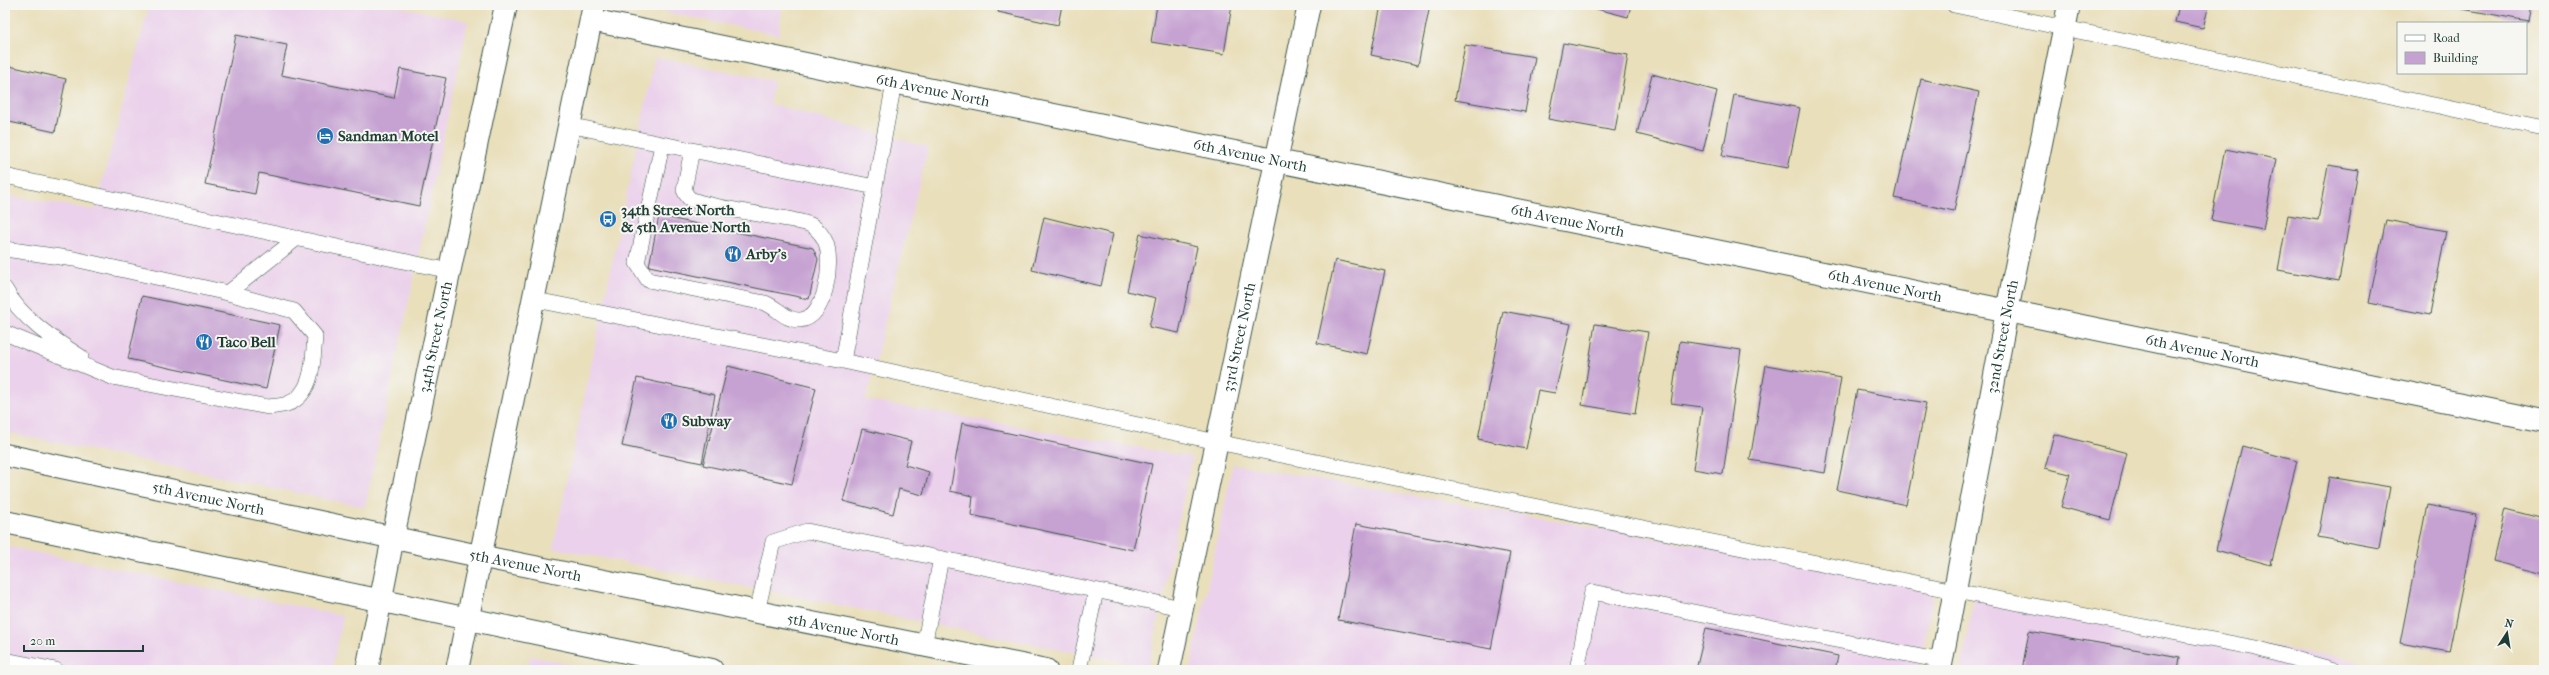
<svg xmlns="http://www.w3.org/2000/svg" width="2549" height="675" viewBox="0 0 2549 675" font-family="'IM FELL French Canon',serif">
  <rect width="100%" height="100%" fill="#f6f6f2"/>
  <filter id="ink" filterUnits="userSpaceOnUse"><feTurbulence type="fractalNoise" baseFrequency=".025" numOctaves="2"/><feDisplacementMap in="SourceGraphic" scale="8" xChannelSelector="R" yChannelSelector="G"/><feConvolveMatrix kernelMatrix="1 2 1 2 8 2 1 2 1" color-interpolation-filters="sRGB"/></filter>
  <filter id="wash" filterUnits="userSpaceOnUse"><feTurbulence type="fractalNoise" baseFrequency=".012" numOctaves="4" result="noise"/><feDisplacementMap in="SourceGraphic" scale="16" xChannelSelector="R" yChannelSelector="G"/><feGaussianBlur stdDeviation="0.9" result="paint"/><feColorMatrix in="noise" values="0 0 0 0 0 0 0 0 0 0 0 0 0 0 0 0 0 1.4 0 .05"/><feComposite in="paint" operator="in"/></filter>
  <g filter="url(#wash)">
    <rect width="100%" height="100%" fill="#e9dfbb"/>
    <path fill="#ebd1eb" d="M 149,5 L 391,5 L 468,21 L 365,507 L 5,432 L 5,195 L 95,210 Z
      M 666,5 L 782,5 L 779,35 L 665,12 Z
      M 655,57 L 773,81 L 770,104 L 928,147 L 866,400 L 1192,457 L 1148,667 L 553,548 Z
      M 1233,464 L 1935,587 L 1919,670 L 1190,670 Z
      M 5,546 L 343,616 L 332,670 L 5,670 Z
      M 1975,594 L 2408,670 L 1961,670 Z
      M 530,656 L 597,670 L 528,670 Z"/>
    <g id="blocks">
      <path fill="#c6a2d2" d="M 1000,5 L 1062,5 L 1058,25 L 998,12 Z
        M 1157,5 L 1232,5 L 1224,54 L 1151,42 Z
        M 1381,5 L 1430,5 L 1418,65 L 1371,55 Z
        M 1582,5 L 1631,5 L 1628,17 Z
        M 2179,5 L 2209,5 L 2203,28 L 2175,22 Z
        M 2441,5 L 2531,5 L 2528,21 Z
        M 236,35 L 287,45 L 281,75 L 394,98 L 400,69 L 446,78 L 419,206 L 259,173 L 255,194 L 205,184 Z
        M 1563,43 L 1628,55 L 1615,131 L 1548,119 Z
        M 1465,45 L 1535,57 L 1525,112 L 1455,100 Z
        M 5,65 L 66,79 L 55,132 L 5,121 Z
        M 1652,74 L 1717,91 L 1703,151 L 1637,134 Z
        M 1921,79 L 1979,92 L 1954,211 L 1894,198 Z
        M 1734,95 L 1800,108 L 1788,168 L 1722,156 Z
        M 2225,149 L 2276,159 L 2263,230 L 2211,220 Z
        M 2328,165 L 2358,170 L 2339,281 L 2278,270 L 2288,215 L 2318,220 Z
        M 659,216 L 813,248 L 818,259 L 809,299 L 649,266 Z
        M 1044,217 L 1113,234 L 1101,286 L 1032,270 Z
        M 2386,220 L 2446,231 L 2430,315 L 2369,303 Z
        M 1140,234 L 1197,247 L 1179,333 L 1149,327 L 1156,298 L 1127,291 Z
        M 1335,260 L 1385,271 L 1367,354 L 1317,343 Z
        M 142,296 L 280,325 L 266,389 L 128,359 Z
        M 1503,311 L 1571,324 L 1555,393 L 1538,390 L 1526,449 L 1478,439 Z
        M 1595,324 L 1648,332 L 1635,414 L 1582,405 Z
        M 1680,341 L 1741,350 L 1723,474 L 1693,469 L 1702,407 L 1671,403 Z
        M 1766,365 L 1841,378 L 1825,473 L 1750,460 Z
        M 728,366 L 816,388 L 792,484 L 703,465 Z
        M 637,378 L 715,395 L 702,463 L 622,446 Z
        M 1857,390 L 1926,403 L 1906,505 L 1837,490 Z
        M 962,423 L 1152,464 L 1133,550 L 971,515 L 973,496 L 950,491 Z
        M 862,429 L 911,441 L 905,465 L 929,472 L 923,495 L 899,489 L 893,514 L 843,501 Z
        M 2054,434 L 2127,453 L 2110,520 L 2061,507 L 2070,474 L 2045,468 Z
        M 2242,446 L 2297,461 L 2271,565 L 2216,550 Z
        M 2329,477 L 2390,487 L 2379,548 L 2318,537 Z
        M 2427,505 L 2477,514 L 2449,652 L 2400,643 Z
        M 2505,509 L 2544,519 L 2544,574 L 2493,561 Z
        M 1356,524 L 1510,553 L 1491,649 L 1338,620 Z
        M 1706,628 L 1838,656 L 1835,670 L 1696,670 Z
        M 2029,631 L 2180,657 L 2178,670 L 2022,670 Z"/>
    </g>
  </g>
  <g filter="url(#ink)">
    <use href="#blocks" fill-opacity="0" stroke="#3d5548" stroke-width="1"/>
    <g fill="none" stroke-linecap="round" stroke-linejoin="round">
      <g stroke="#3d5548" stroke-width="16">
        <path id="lane" d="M 1954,5 L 2544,128
          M 568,125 L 875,187
          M 662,145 L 637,263 L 648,280 L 765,303 C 778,308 786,321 800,320 C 826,319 833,263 826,243 C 824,238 819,231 815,228 C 811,223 799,222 793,220 C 773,216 700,206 689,198 C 687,196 685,193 684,190 L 692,150
          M 5,176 L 450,271
          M 5,249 L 74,259 L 228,293 L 297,238
          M 5,289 C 21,318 54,340 81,357
          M 531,299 L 843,361 L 1217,442 L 1955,591 L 2256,648 L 2334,670
          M 5,333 L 112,377 L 268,407 C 274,406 281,406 287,404 C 314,395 313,358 315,336 L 294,311 L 228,293
          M 843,361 L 894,83
          M 757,612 L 773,542 L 807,531 L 1182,608
          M 924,646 L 941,558
          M 5,660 L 56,670
          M 1079,670 L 1096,591
          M 1577,670 L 1592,592 L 1942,661"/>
      </g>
      <g stroke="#3d5548" stroke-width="24">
        <g id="street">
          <path id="s1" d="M 591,20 L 2544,421"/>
          <path id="s2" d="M 1169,670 L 1309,5"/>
          <path id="s3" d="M 1940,670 L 2007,311 L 2069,5"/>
        </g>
      </g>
      <g stroke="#3d5548" stroke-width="24">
        <g id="primary">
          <path id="s4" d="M 5,455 L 479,556 L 1046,670"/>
          <path d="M 5,522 L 712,670"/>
        </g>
      </g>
      <g stroke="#3d5548" stroke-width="24">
        <g id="highway">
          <path id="s5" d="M 367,670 L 393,537 L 506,5"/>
          <path d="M 457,670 L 594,5"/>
        </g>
      </g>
      <use href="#lane" stroke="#fff" stroke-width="15"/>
      <use href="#street" stroke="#fff" stroke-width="22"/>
      <use href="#primary" stroke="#fff" stroke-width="22"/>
      <use href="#highway" stroke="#fff" stroke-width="22"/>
    </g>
  </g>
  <defs>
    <g id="hotel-disc" transform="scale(0.9)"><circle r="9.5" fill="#1f6fb2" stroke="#f6f6f2"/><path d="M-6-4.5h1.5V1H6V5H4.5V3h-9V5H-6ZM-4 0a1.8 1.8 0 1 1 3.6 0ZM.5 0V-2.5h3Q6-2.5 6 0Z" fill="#fff"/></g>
    <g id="bus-disc" transform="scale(0.9)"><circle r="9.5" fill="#1f6fb2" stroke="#f6f6f2"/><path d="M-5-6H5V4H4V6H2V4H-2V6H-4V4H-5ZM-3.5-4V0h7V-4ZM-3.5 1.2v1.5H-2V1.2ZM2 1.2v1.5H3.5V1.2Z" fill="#fff"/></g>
    <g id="restaurant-disc" transform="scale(0.9)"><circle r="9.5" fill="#1f6fb2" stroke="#f6f6f2"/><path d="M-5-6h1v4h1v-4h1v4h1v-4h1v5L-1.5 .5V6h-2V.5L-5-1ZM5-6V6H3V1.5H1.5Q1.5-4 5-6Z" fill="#fff"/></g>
  </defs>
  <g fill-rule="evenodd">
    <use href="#hotel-disc" x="325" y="136"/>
    <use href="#bus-disc" x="608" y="219"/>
    <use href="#restaurant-disc" x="733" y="254"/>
    <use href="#restaurant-disc" x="204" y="342"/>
    <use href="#restaurant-disc" x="669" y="421"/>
  </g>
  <g text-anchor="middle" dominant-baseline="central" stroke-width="4" stroke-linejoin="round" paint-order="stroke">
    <g font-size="15" fill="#1f3d34" stroke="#f6f6f2">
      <text stroke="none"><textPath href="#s1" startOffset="349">6th Avenue North</textPath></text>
      <text stroke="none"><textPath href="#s1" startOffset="673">6th Avenue North</textPath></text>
      <text stroke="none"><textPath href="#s1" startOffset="997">6th Avenue North</textPath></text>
      <text stroke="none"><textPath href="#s1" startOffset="1321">6th Avenue North</textPath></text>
      <text stroke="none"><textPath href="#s5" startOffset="340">34th Street North</textPath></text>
      <text stroke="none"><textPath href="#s2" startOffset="340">33rd Street North</textPath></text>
      <text stroke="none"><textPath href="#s3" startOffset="339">32nd Street North</textPath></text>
      <text stroke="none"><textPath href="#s1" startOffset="1645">6th Avenue North</textPath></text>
      <text stroke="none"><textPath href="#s4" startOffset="208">5th Avenue North</textPath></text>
      <text stroke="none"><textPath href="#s4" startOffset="532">5th Avenue North</textPath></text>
      <text stroke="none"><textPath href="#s4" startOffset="856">5th Avenue North</textPath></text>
    </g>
    <g font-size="15" font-weight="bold" fill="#1f3d34" stroke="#f6f6f2" text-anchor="start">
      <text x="338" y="136">Sandman Motel</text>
      <text x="621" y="210">34th Street North<tspan x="621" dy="17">&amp; 5th Avenue North</tspan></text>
      <text x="746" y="254">Arby's</text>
      <text x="217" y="342">Taco Bell</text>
      <text x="682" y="421">Subway</text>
    </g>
  </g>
  <rect width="2549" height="675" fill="none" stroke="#f6f6f2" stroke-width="20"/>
  <rect x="2397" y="22" width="130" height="52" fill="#f6f6f2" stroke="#a0aca6"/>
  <rect x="2405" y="35" width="20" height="6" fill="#ffffff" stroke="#a0aca6"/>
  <text x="2433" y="42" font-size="12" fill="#1f3d34">Road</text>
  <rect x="2405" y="52" width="20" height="12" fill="#c6a2d2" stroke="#a0aca6"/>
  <text x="2433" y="62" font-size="12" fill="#1f3d34">Building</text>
  <g transform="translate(2507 633) rotate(12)" stroke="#f6f6f2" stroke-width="3" paint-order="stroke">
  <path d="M0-3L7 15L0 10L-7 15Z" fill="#1f3d34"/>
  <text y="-6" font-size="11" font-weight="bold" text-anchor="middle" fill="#1f3d34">N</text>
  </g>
  <path d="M24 645v6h119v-6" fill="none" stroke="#1f3d34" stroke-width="2"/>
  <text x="30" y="645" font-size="12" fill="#1f3d34" stroke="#f6f6f2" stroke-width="3" paint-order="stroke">20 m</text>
</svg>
